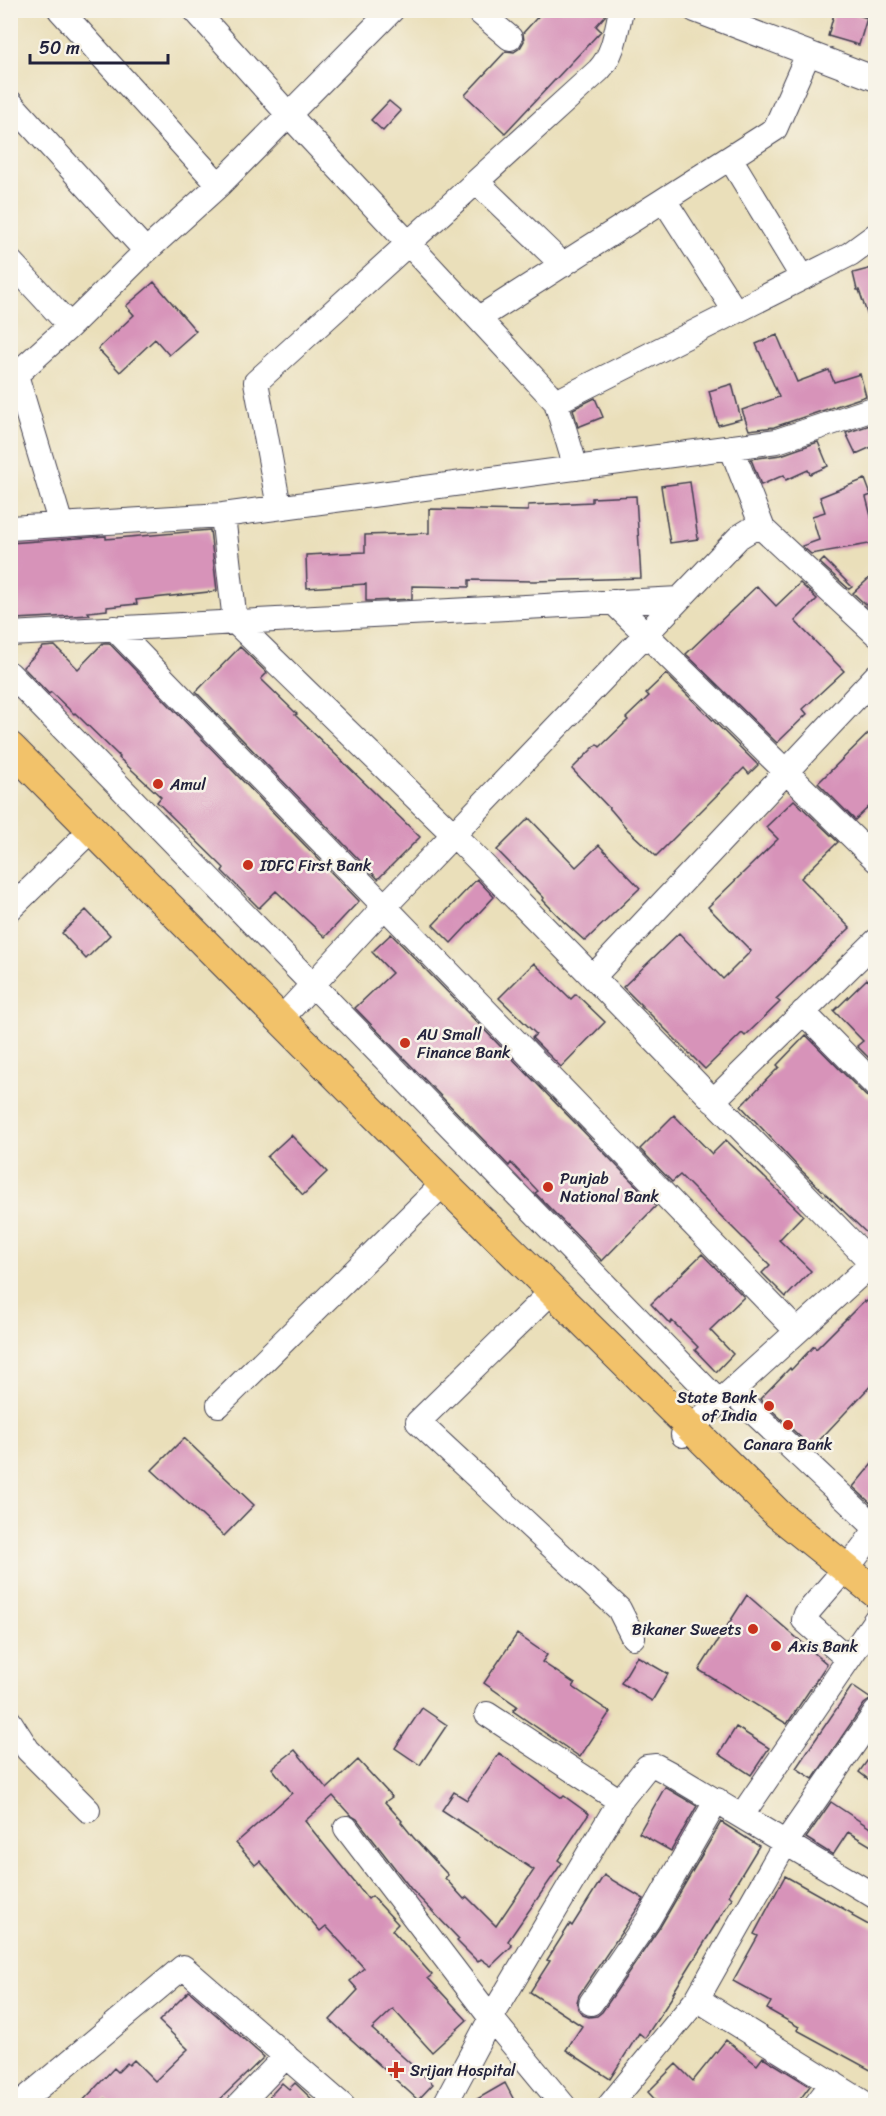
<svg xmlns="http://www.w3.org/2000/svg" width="886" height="2116" viewBox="0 0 886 2116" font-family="Sriracha,sans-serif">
  <rect width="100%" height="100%" fill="#f7f3e8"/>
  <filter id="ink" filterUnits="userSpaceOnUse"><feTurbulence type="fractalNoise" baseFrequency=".0167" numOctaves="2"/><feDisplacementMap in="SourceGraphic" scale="12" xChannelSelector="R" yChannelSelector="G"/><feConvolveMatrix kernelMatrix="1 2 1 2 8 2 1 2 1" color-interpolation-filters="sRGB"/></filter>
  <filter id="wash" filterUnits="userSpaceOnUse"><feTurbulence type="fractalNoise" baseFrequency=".008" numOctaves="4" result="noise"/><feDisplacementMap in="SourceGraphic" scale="24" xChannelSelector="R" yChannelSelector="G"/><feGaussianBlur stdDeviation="1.35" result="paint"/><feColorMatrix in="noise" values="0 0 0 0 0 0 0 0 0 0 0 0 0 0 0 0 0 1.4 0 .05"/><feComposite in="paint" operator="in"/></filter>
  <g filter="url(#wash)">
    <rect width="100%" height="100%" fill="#eadfba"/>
    <g id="blocks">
      <path fill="#d793b9" d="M 544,10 L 606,10 L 605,16 L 596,26 L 601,31 L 505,133 L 465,95 L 506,51 L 514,52 L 520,48 L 524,41 L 523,33 Z
        M 835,10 L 843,10 L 867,18 L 859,45 L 828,36 Z
        M 389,101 L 401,111 L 383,131 L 371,120 Z
        M 876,267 L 876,331 L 873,331 L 859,290 L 857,290 L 853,273 Z
        M 154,282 L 196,331 L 169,355 L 155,339 L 120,372 L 98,349 L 134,315 L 126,306 Z
        M 777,335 L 797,382 L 829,370 L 834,382 L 860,374 L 866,396 L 774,427 L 749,430 L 742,410 L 779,397 L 756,344 Z
        M 732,384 L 741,419 L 718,425 L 709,391 Z
        M 595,398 L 603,417 L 578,427 L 573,409 Z
        M 876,423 L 876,445 L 856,454 L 846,433 Z
        M 818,442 L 828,466 L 810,474 L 808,470 L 786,480 L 784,475 L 761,485 L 751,459 L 781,455 Z
        M 865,479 L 871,495 L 866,497 L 872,520 L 875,543 L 811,554 L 802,546 L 819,540 L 812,516 L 825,512 L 820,497 Z
        M 690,482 L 698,539 L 670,543 L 661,486 Z
        M 636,496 L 641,578 L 534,581 L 469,580 L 469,587 L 412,586 L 412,599 L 372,601 L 366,601 L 366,584 L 307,588 L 306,555 L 365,552 L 365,535 L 429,533 L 429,509 L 528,511 L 528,505 L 592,502 L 592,498 Z
        M 210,530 L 217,591 L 136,600 L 137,604 L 107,607 L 107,610 L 88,612 L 90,615 L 16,619 L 10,574 L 10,543 L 106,536 L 106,539 Z
        M 824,559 L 852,587 L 849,589 L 820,563 Z
        M 876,572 L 876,614 L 853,593 Z
        M 800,583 L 817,599 L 795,621 L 844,671 L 803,709 L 807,714 L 777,743 L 686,654 L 757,586 L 776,606 Z
        M 103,643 L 109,643 L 359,901 L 325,937 L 276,891 L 259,908 L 222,871 L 224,868 L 157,802 L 161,797 L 119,758 L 120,757 L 75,713 L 74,714 L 51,692 L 49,694 L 23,667 L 43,647 L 55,646 L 78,669 Z
        M 240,647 L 267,673 L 261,679 L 297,714 L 295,715 L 420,837 L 378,879 L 196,692 Z
        M 666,674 L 758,765 L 749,774 L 744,768 L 656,856 L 628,830 L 612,811 L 572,769 L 597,744 L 600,747 L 628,720 L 626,718 L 649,696 L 646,693 Z
        M 876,726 L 876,800 L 855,820 L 818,783 Z
        M 794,800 L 838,842 L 801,878 L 850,928 L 776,999 L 780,1002 L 745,1036 L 742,1033 L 705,1069 L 623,987 L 679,933 L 723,979 L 751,951 L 708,907 L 778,839 L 766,827 Z
        M 529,818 L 576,867 L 599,845 L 640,888 L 585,941 L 564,922 L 543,900 L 544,898 L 497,850 Z
        M 477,879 L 494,897 L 451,943 L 433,925 Z
        M 86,910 L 110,935 L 86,959 L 62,933 Z
        M 391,934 L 656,1206 L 602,1261 L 535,1193 L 538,1191 L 511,1163 L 509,1166 L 355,1008 L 392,973 L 372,952 Z
        M 534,963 L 571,999 L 576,994 L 605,1022 L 561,1067 L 532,1038 L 536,1034 L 499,998 Z
        M 867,979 L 876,988 L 876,1065 L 857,1046 L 863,1041 L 834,1011 Z
        M 806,1035 L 866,1096 L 876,1100 L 876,1242 L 802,1171 L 741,1106 L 779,1067 L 777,1065 Z
        M 674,1115 L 712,1154 L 726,1140 L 803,1215 L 779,1240 L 811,1271 L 786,1297 L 762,1273 L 770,1265 L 680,1175 L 672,1182 L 640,1149 Z
        M 291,1135 L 327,1172 L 303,1195 L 267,1157 Z
        M 702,1254 L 744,1297 L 710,1330 L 733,1354 L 716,1372 L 695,1350 L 698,1347 L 672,1321 L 670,1324 L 651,1304 Z
        M 876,1293 L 876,1380 L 812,1448 L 760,1399 L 790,1368 L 791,1370 L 814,1346 L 816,1349 L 864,1301 L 866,1302 Z
        M 184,1438 L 254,1505 L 224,1536 L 152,1470 Z
        M 876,1459 L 876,1508 L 853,1487 Z
        M 747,1595 L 827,1664 L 787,1724 L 699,1670 Z
        M 517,1634 L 547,1655 L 542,1662 L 575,1684 L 573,1687 L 610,1712 L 580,1757 L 513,1711 L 517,1706 L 484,1683 Z
        M 637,1656 L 668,1674 L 652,1701 L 621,1683 Z
        M 852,1686 L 871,1699 L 864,1704 L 813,1779 L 796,1768 Z
        M 422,1708 L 447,1725 L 420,1765 L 395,1748 Z
        M 736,1727 L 769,1748 L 751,1775 L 719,1754 Z
        M 876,1749 L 876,1785 L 859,1772 Z
        M 295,1750 L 327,1789 L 358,1760 L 392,1797 L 385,1802 L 402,1821 L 401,1822 L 413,1837 L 448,1875 L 445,1878 L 464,1899 L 467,1897 L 496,1926 L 534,1870 L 442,1810 L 454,1792 L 467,1800 L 499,1753 L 562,1798 L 564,1796 L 589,1814 L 558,1860 L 562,1863 L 508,1941 L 512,1946 L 491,1966 L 481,1959 L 478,1962 L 457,1941 L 459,1939 L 411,1889 L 357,1819 L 350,1815 L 333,1796 L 305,1821 L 368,1899 L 372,1896 L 398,1924 L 392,1930 L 432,1975 L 428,1978 L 467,2020 L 432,2052 L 393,2009 L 372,2029 L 433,2084 L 418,2100 L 330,2020 L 358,1990 L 350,1981 L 364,1968 L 326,1926 L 320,1931 L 260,1861 L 255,1865 L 236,1843 L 292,1793 L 272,1768 Z
        M 665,1787 L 697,1806 L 671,1851 L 639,1833 Z
        M 831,1802 L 876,1832 L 876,1849 L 848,1832 L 833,1855 L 806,1838 Z
        M 721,1822 L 759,1846 L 729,1895 L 732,1898 L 673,1993 L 674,1994 L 645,2038 L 639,2033 L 610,2079 L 566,2050 L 582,2026 L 530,1992 L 550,1961 L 547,1960 L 570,1924 L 572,1926 L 604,1875 L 644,1899 L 579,1995 L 577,2002 L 578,2009 L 583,2015 L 589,2017 L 597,2016 L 602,2012 L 660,1927 Z
        M 785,1876 L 853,1914 L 852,1916 L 876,1929 L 876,2073 L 797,2030 L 799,2027 L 767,2009 L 771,2002 L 733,1981 L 758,1936 L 754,1934 Z
        M 189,1991 L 264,2057 L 213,2106 L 112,2106 L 105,2099 L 99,2106 L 78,2106 L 114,2068 L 118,2072 L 127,2063 L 129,2065 L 134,2060 L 155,2081 L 188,2049 L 159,2021 Z
        M 726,2040 L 757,2065 L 763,2057 L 810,2086 L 795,2106 L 661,2106 L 648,2092 L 676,2064 L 693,2081 Z
        M 282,2083 L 289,2089 L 295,2083 L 319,2106 L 261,2106 Z
        M 505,2083 L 517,2106 L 465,2106 Z"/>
    </g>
  </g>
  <g filter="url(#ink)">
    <use href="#blocks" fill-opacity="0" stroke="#403e4e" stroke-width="1.5"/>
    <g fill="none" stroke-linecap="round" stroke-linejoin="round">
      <g stroke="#403e4e" stroke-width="26">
        <path id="minor" d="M 60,10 L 219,185
          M 195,10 L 288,114 L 556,402 L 850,254 L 876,235
          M 477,10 L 510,38
          M 695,10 L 876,79
          M 10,102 L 146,251
          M 730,158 L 803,278
          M 477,182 L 563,265
          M 664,200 L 735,311
          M 10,261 L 70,326
          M 479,318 L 775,129 L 808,54
          M 16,375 L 61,525
          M 10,380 L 70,326 L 146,251 L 219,185 L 392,10
          M 556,402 L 576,468
          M 731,447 L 763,529
          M 279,507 L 256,382 L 599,70 C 614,54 616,32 621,10
          M 223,515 L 235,622 L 453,834 L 872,1263
          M 10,528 L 223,515 L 777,441 L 876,408
          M 613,602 L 876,860
          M 114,628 L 797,1331
          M 10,634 L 679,599
          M 10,674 L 720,1403
          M 10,909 L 92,829
          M 593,977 L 876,676
          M 803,1012 L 876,1086
          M 281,1019 L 385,906 L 739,537 L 752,529 L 763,529 L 876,634
          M 713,1101 L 876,941
          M 543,1300 L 418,1422 L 619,1609 L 633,1637
          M 732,1392 L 876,1528
          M 219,1405 L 436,1191
          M 683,1435 L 876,1260
          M 846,1570 L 876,1530
          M 838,1577 L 806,1614 L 804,1620 L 848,1659
          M 487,1714 L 620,1801
          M 10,1722 L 28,1750 L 88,1810
          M 742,1815 L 876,1619
          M 346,1828 L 491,2018 L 564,2106
          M 697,1999 L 869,2106
          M 591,2003 L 648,1920 L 717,1800
          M 17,2106 L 183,1967 L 343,2106
          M 238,2106 L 286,2056
          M 444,2106 L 491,2018 L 620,1801 L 647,1767 L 656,1766 L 669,1773 L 876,1897
          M 609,2106 L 697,1999 L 786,1842 L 876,1712
          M 815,2106 L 833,2083"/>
      </g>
      <g stroke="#403e4e" stroke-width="32">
        <path id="major" d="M 10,747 L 454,1194 L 778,1514 L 876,1593"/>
      </g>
      <use href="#minor" stroke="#fff" stroke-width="24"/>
      <use href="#major" stroke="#f2c26a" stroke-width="30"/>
    </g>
  </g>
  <g fill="#c8321e" stroke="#f7f3e8" stroke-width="2">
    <circle cx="158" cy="784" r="6"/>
    <circle cx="248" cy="865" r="6"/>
    <circle cx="405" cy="1043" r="6"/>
    <circle cx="548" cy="1187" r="6"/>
    <circle cx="769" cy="1406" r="6"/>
    <circle cx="788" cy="1425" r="6"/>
    <circle cx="753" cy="1629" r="6"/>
    <circle cx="776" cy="1646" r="6"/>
    <path d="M393 2061h6v6h6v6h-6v6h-6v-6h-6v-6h6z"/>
  </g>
  <g text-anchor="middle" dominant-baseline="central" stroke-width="5" stroke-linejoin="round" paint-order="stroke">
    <g font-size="16" fill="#22223b" stroke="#f7f3e8" text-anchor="start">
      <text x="170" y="784">Amul</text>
      <text x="260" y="865">IDFC First Bank</text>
      <text x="417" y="1034">AU Small<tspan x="417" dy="18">Finance Bank</tspan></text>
      <text x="560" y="1178">Punjab<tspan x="560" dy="18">National Bank</tspan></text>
      <text x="757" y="1397" text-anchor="end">State Bank<tspan x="757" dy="18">of India</tspan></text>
      <text x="788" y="1444" text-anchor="middle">Canara Bank</text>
      <text x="741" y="1629" text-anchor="end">Bikaner Sweets</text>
      <text x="788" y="1646">Axis Bank</text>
      <text x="410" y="2070">Srijan Hospital</text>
    </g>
  </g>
  <rect width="886" height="2116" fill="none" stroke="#f7f3e8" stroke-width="36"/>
  <path d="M30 54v9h138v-9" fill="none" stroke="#22223b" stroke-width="3"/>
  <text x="39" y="54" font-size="18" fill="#22223b" stroke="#f7f3e8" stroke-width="4.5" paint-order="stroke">50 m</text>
</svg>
